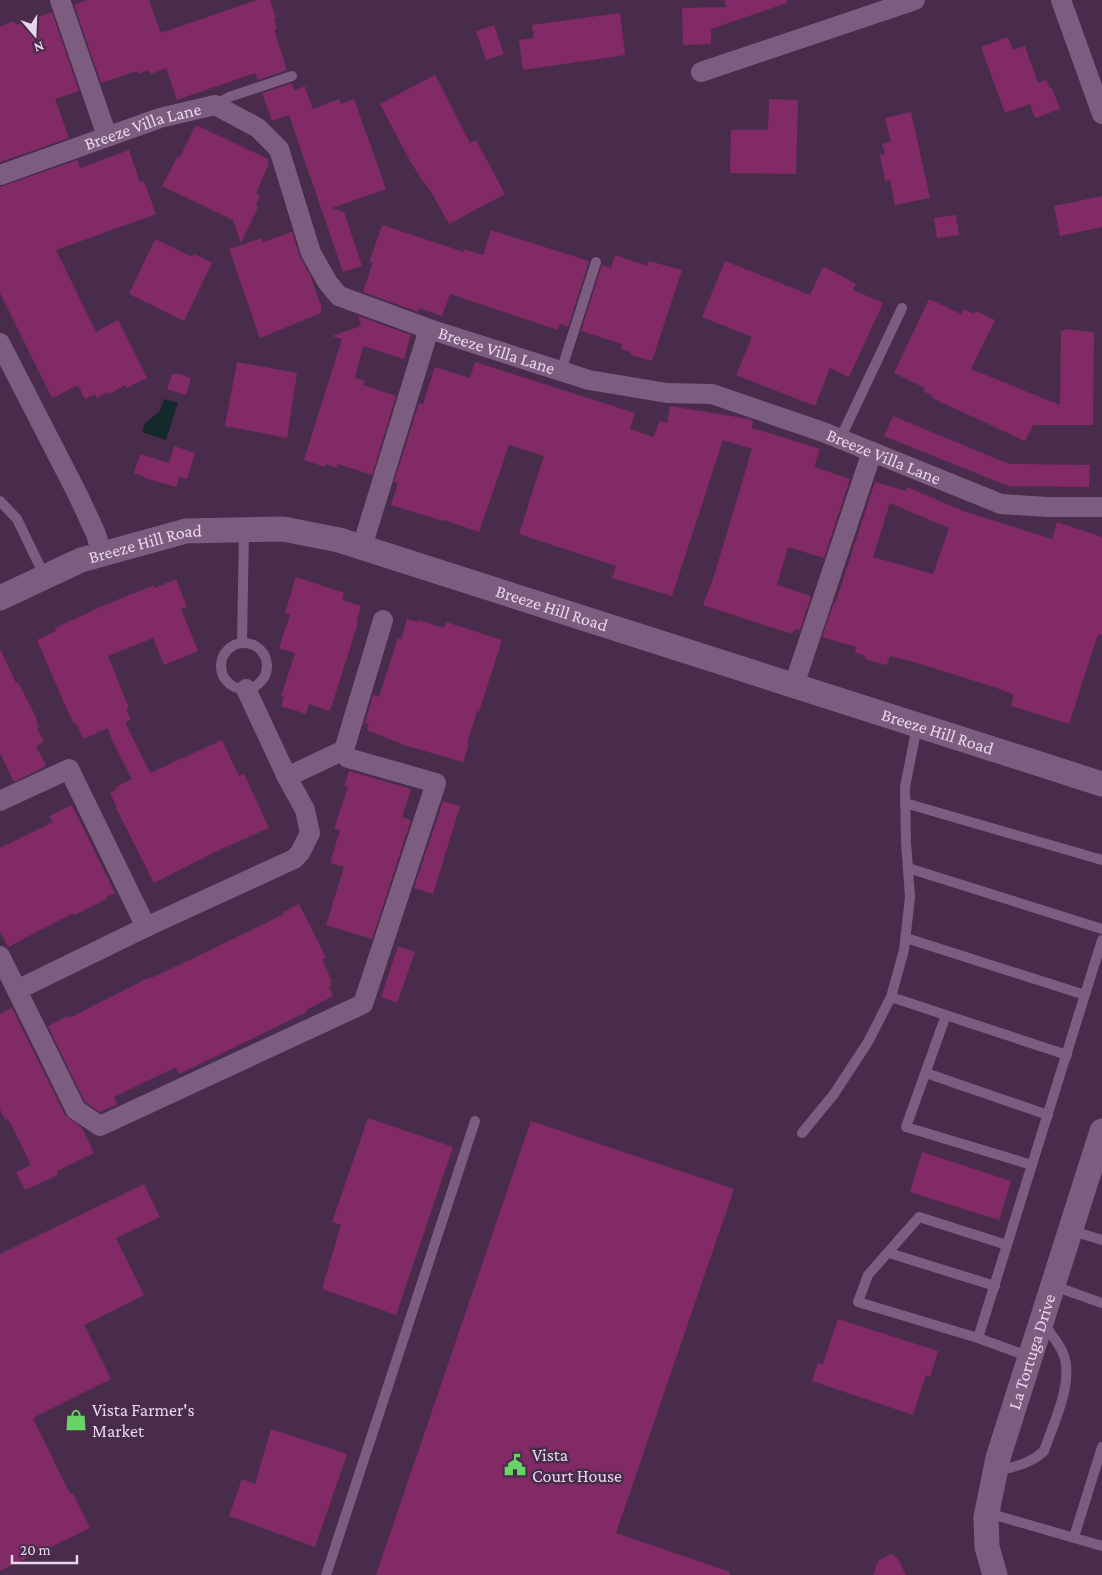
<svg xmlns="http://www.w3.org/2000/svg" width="1102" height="1575" viewBox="0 0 1102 1575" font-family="'Crimson Pro',serif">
  <rect width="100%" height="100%" fill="#492c4c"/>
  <path fill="#14292b" d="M 164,399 L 178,403 L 166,440 L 142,432 L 145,423 L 160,411 Z"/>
  <path fill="#822a65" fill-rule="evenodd" d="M 87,0 L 149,0 L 161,33 L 257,0 L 270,0 L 276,18 L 274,19 L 277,29 L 274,30 L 287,70 L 258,80 L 255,73 L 177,100 L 166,68 L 151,74 L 148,70 L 138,74 L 137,71 L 101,83 L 74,5 Z
    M 724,0 L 787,0 L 787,3 L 711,29 L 711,44 L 683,45 L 682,8 L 726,7 Z
    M 52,12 L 79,91 L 55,99 L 69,138 L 0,162 L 0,27 L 14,21 L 16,25 Z
    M 620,13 L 625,55 L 523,70 L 519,40 L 534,38 L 532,25 Z
    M 494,25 L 504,54 L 486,60 L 476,31 Z
    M 1008,37 L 1013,50 L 1025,46 L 1038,83 L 1046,80 L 1050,89 L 1052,88 L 1060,109 L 1035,118 L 1030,104 L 1005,113 L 981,47 Z
    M 435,75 L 470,143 L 476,140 L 505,194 L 449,224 L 430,190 L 429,190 L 425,183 L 424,183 L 410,161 L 380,104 Z
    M 292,83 L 294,90 L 306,86 L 305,88 L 313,109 L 339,99 L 341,104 L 354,99 L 386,189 L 332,208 L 344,212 L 362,266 L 343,272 L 289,115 L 272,121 L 262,93 Z
    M 769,99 L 798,100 L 796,174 L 730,173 L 731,130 L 768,130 Z
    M 911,112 L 930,198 L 895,205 L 890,180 L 885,181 L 880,155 L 885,154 L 882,144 L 891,142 L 885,118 Z
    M 196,125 L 268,159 L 268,166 L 256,193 L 260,196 L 256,205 L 258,207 L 241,243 L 233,220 L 162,186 L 178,156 L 180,157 Z
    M 129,150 L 140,182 L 144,181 L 156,214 L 56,250 L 96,332 L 118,320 L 147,378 L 127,388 L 126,385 L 109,394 L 108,392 L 97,398 L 95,394 L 85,399 L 78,385 L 52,398 L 0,293 L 0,187 L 77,160 L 80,168 Z
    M 1102,196 L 1102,227 L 1060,236 L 1054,206 Z
    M 956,215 L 959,235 L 937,238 L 934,218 Z
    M 382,225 L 464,252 L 463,249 L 483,255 L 491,230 L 589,261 L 568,327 L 560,324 L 558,330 L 450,294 L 442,316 L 419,308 L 418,312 L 363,292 L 373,262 L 369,263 Z
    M 292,232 L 300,257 L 310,275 L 321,306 L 321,313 L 260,338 L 229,249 L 262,238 L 263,242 Z
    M 155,239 L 192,257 L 194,254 L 212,263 L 184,321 L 129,294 Z
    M 615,255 L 647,266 L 649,261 L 682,270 L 652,361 L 631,355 L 629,351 L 621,349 L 622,344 L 581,331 L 602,265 L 611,268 Z
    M 725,261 L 810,295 L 823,267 L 827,268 L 856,284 L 853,290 L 883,303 L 849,377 L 830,368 L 815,406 L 736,375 L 752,337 L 702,317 Z
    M 929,299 L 961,314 L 963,309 L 974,314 L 976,311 L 995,320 L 971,369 L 1060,405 L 1061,331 L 1064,331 L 1064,329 L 1094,332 L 1093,425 L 1033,425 L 1025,441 L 932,398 L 933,396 L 923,391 L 925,388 L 894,373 Z
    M 358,316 L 411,335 L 404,359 L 363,346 L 355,378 L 365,381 L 363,385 L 396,396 L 372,475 L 338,464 L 337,468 L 326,464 L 325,467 L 304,460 L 342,339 L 332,336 L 361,326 Z
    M 237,362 L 297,373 L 287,438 L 225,426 Z
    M 475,362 L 635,413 L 630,429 L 653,437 L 660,421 L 667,423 L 670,406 L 749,419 L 753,421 L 752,428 L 820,449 L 814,467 L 850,479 L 824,558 L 788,547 L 777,585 L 811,596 L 800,630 L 794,629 L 792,634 L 703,605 L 714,576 L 752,449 L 723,440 L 672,596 L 612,578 L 616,566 L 519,534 L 544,456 L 509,445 L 479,532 L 444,520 L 443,521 L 391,505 L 398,483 L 394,482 L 419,403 L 423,404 L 435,367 L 470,378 Z
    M 172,374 L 179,374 L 191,378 L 186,395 L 167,389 Z
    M 893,416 L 1009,464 L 1090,465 L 1089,487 L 1008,486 L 884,436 Z
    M 174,446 L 195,453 L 187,479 L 179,477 L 176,487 L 145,478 L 145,477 L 134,473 L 140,454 L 169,463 Z
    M 875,482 L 906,491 L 907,487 L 963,511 L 1052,539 L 1057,522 L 1102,537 L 1102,635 L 1098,634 L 1069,724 L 1011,706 L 1014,695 L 997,688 L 914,662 L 890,656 L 887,664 L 885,665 L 866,659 L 865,656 L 855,652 L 856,647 L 822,637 L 834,603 L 835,604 ZM 890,503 L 949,528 L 933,574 L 873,557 Z
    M 296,577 L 344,593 L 342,600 L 361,606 L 356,623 L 358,623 L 330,711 L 309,704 L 306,714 L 281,706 L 284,697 L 281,696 L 295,653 L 279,648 L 290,615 L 285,613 Z
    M 176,579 L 187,607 L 181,609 L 198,651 L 164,665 L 153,638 L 108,656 L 129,708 L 126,709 L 131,720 L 125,722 L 150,773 L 222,740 L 239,776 L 244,774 L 269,828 L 219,850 L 154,883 L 116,808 L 117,807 L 110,793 L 117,789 L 116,787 L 132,779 L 112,740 L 108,728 L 83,739 L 76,723 L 74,724 L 65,705 L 37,640 L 56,631 L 55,628 L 107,604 L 154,585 L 155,588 Z
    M 407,619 L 418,622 L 418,620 L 444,628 L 446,622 L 502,640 L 479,712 L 477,711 L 467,743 L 469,743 L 463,762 L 404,745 L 367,730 L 369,724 L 365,723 L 373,695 L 379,697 L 398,638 L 401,640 Z
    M 0,649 L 16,683 L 18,682 L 22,690 L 35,715 L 39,727 L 37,728 L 44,742 L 36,746 L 46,766 L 14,782 L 0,753 Z
    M 349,771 L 411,789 L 402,817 L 411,820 L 372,939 L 326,925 L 344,867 L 330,863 L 340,830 L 334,829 L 348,787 L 344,786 Z
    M 443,801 L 460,806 L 433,894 L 414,888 Z
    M 72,805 L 115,893 L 106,897 L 107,899 L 74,915 L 73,913 L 8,947 L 0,931 L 0,848 L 53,822 L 49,816 Z
    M 299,904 L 326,958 L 322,959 L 332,982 L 330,983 L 331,986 L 329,987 L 333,996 L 306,1010 L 307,1012 L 179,1074 L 176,1067 L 114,1097 L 117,1104 L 100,1112 L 85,1102 L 48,1026 L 68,1016 L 69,1018 L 150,977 L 151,978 L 196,957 L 284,914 L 283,912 Z
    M 398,946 L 415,952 L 397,1003 L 381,997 Z
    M 12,1008 L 65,1115 L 82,1128 L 94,1153 L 57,1171 L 58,1175 L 25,1190 L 16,1172 L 31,1165 L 10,1122 L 7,1119 L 5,1120 L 0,1109 L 0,1014 Z
    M 368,1118 L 453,1147 L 396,1315 L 322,1289 L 341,1225 L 332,1222 Z
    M 531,1121 L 734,1189 L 616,1533 L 730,1572 L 730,1575 L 376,1575 Z
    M 922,1152 L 1011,1181 L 999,1220 L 910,1192 Z
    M 144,1184 L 160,1217 L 116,1238 L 144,1295 L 84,1325 L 111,1379 L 33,1418 L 70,1494 L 73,1493 L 90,1528 L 0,1571 L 0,1254 Z
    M 838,1319 L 938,1351 L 930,1377 L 926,1375 L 913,1415 L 812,1381 L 818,1363 L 823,1364 Z
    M 271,1429 L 347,1454 L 315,1547 L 229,1516 L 242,1479 L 255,1484 Z
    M 891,1554 L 897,1557 L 906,1575 L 873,1575 L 878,1561 Z"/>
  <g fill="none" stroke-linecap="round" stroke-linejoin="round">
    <path stroke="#7c5d7f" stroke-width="10" d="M 215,105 L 229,97 L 292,76
      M 561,371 L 596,262
      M 840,439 L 902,308
      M 0,501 L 17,519 L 45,577
      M 242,642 L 244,530
      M221 666a23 23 0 1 1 46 0a23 23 0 1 1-46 0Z
      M 905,803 L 1102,860
      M 908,868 L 1102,929
      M 906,938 L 1085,995
      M 891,997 L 1067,1055
      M 946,1015 L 906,1127 L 1032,1165
      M 926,1073 L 1048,1115
      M 802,1133 L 834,1094 L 868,1042 L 891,997 L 904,950 L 910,897 L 906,842 L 905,787 L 917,726
      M 1070,1230 L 1102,1240
      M 889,1253 L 995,1286
      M 1054,1286 L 1102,1303
      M 978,1338 L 858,1302 L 868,1275 L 919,1217 L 1007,1245
      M 1030,1357 L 978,1338 L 1102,940
      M 996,1471 C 1014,1467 1030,1464 1044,1451 C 1053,1424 1075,1381 1063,1353 C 1059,1343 1050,1333 1044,1324
      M 988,1513 L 1102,1546
      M 1074,1537 L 1102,1447
      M 326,1575 L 475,1121"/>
    <g stroke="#7c5d7f" stroke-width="20">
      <path d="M 60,0 L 107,136"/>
      <path d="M 1061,0 L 1102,114"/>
      <path d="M 701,72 L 915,0"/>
      <path id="s1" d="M 0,175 L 160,118 L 215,105 L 258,128 L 279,149 L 311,253 L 328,283 L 339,296 L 429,329 L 589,380 L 667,393 L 712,394 L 823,432 L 1001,504 L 1047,507 L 1102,507"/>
      <path d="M 0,343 L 78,495 L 96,534 L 102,554"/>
      <path d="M 362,547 L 429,329"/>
      <path d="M 794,685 L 872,452"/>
      <path d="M 246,689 L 287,777 L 344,750 L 383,620"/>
      <path d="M 0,801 L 69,769 L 146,927 L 294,859 L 300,853 L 310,833 L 305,810 L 287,777"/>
      <path d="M 0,956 L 76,1110 L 100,1126 L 363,1004 L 436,783 L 348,758 L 344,750"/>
      <path d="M 17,990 L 146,927"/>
    </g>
    <g stroke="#7c5d7f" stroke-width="25">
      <path id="s2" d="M 0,598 L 81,560 L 186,531 L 283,529 L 339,540 L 1102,784"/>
      <path id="s3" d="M 995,1575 L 987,1547 L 986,1517 L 998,1458 L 1102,1131"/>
    </g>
  </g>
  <defs>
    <g id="shop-bare" transform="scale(1.725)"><path d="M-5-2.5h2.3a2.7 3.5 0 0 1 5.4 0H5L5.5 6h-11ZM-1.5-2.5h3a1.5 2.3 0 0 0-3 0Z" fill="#68d465" stroke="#492c4c" stroke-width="2.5" paint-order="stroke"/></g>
    <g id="civic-bare" transform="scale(1.725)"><path d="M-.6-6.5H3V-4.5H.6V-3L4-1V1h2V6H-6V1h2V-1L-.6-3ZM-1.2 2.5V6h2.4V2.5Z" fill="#68d465" stroke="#492c4c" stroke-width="2.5" paint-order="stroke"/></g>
  </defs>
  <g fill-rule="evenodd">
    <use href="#shop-bare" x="76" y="1420"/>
    <use href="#civic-bare" x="515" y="1465"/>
  </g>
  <g text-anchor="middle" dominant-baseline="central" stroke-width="5" stroke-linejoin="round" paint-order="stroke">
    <g font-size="18" fill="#e8d6ea" stroke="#492c4c">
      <text stroke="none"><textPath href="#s1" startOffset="151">Breeze Villa Lane</textPath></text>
      <text stroke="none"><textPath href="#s1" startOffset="632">Breeze Villa Lane</textPath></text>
      <text stroke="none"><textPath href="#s1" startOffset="1036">Breeze Villa Lane</textPath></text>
      <text stroke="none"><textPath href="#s2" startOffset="156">Breeze Hill Road</textPath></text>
      <text stroke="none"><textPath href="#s2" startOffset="576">Breeze Hill Road</textPath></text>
      <text stroke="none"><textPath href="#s2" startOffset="981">Breeze Hill Road</textPath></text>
      <text stroke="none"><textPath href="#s3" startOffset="231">La Tortuga Drive</textPath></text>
    </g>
    <g font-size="18" fill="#e8d6ea" stroke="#492c4c" text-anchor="start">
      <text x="92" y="1410">Vista Farmer's<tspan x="92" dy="21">Market</tspan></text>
      <text x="532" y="1455">Vista<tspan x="532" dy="21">Court House</tspan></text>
    </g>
  </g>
  <g transform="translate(35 35) rotate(161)" stroke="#492c4c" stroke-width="4" paint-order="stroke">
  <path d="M0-4L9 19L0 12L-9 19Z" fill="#e8d6ea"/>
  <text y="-8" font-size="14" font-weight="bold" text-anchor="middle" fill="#e8d6ea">N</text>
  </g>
  <path d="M12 1555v8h65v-8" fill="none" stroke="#e8d6ea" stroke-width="2.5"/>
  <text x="20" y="1555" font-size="15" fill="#e8d6ea" stroke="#492c4c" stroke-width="4" paint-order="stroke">20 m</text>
</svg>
